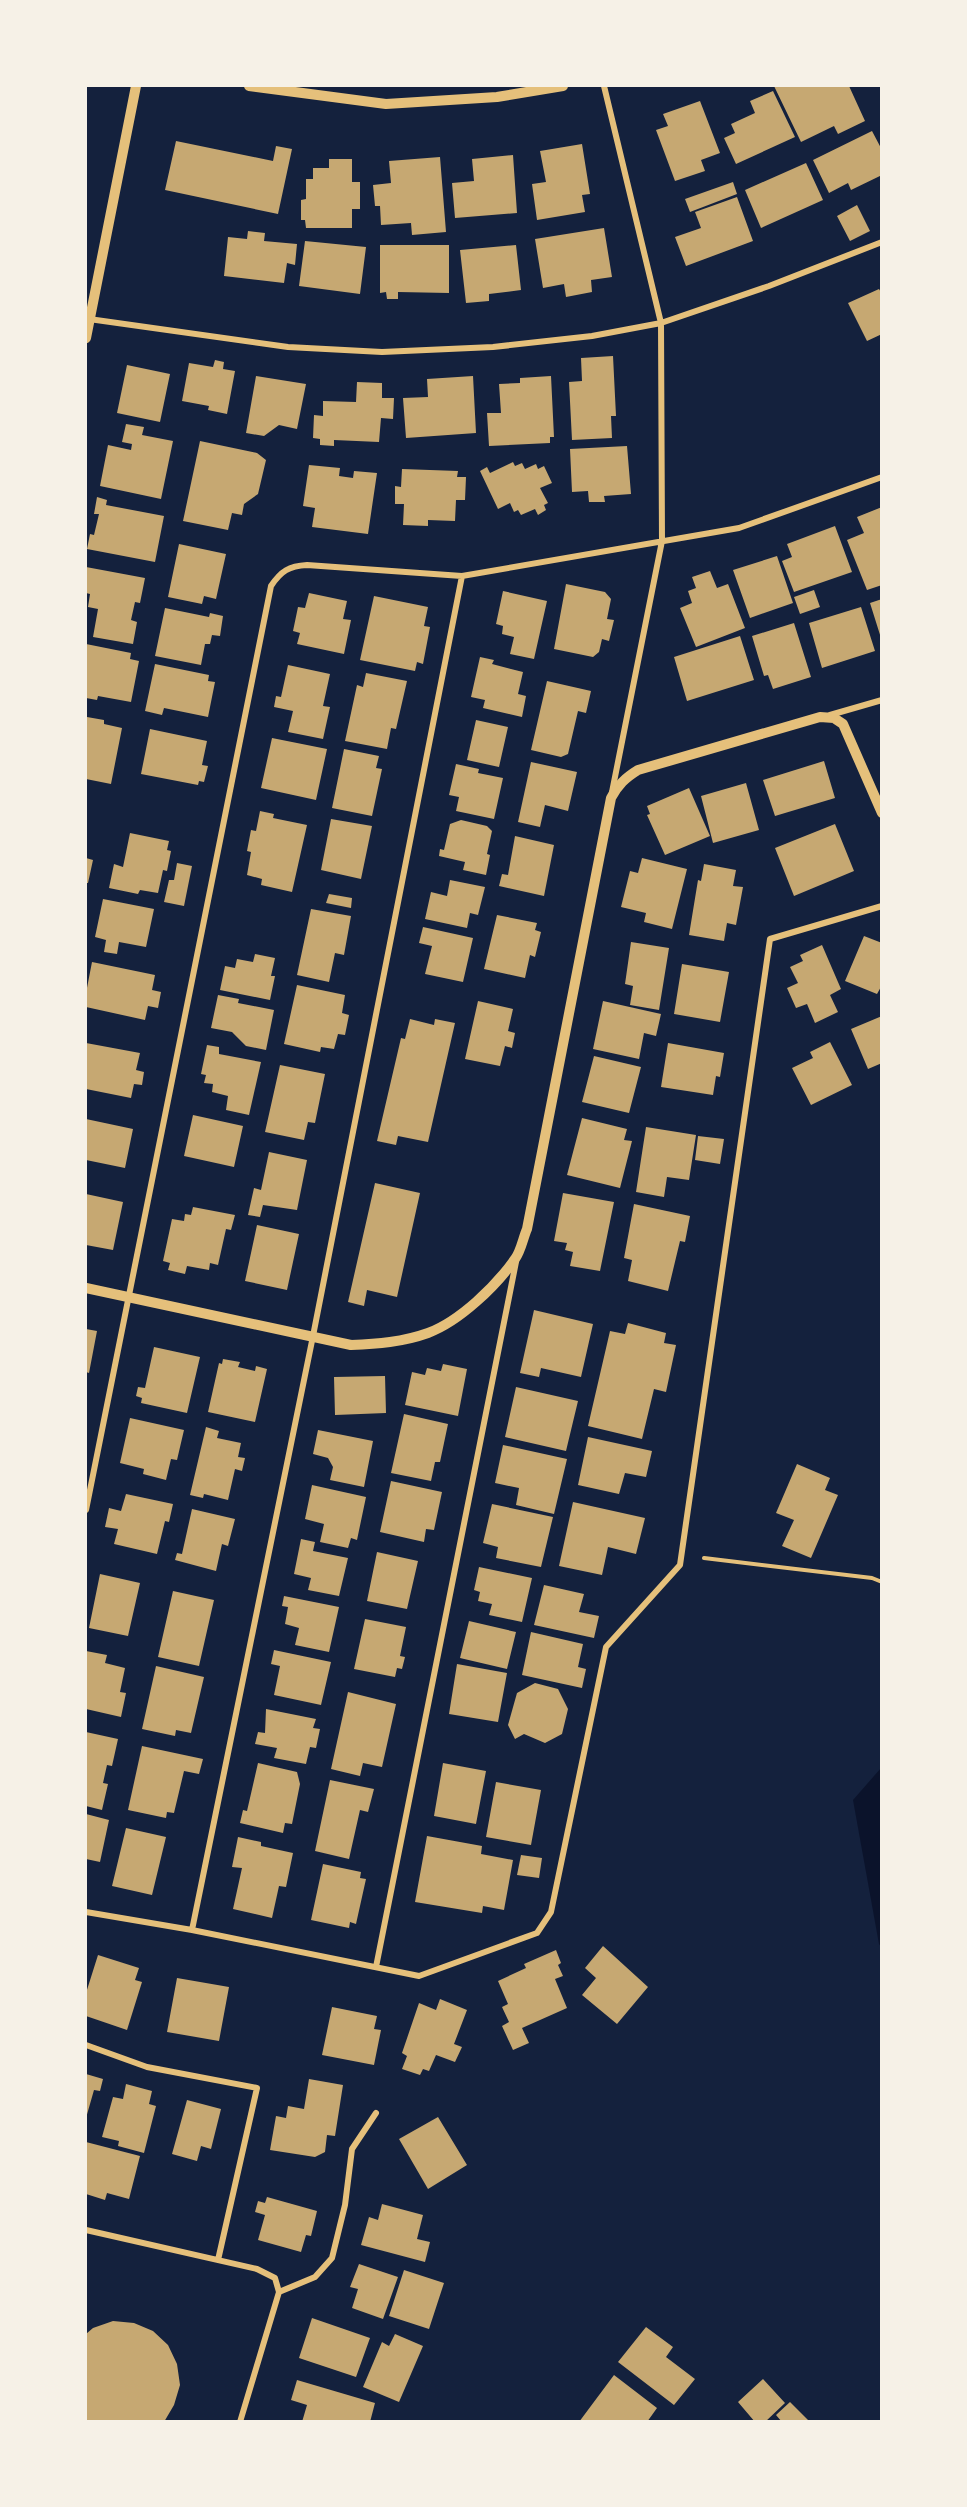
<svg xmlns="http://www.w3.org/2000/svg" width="967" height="2507" viewBox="0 0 967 2507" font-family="Commissioner,sans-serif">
  <rect width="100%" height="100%" fill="#14213d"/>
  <path fill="#0b132b" d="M 881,1768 L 881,1947 L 879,1944 L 853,1800 Z"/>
  <path fill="#c6a872" d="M 774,86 L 849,86 L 865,121 L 838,134 L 834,126 L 801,142 Z
    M 773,91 L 795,137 L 736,164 L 724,138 L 735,133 L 731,124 L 755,113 L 750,101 Z
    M 700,101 L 720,153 L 701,160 L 705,171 L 675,181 L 656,130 L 668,126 L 663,114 Z
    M 872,131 L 882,150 L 882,175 L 851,190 L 848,183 L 829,193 L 813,160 Z
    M 176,141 L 273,161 L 276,146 L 292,149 L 278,214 L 165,190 Z
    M 582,144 L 590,194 L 582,195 L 585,212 L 537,220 L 532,184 L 546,182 L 540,151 Z
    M 513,155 L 517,213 L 455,218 L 452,183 L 474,181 L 472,159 Z
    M 440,157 L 446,232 L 412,235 L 411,223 L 381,225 L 380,206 L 375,206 L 373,185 L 391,183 L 389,161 Z
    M 329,159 L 352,159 L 352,182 L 360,182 L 360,209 L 352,209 L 352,228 L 306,228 L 305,220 L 301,220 L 301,200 L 306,199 L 306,179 L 313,179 L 313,168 L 329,168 Z
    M 806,163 L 823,200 L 761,228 L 745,190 Z
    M 733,182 L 737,194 L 690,212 L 685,199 Z
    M 737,197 L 753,241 L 686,266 L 675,237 L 701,228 L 695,212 Z
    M 857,205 L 870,231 L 850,241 L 837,216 Z
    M 604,228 L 612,277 L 591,280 L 592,292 L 566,297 L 564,284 L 543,288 L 535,239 Z
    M 248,231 L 265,233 L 264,241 L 297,244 L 295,265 L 287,263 L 284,283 L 224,276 L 228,237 L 247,239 Z
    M 305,241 L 366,247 L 360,294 L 299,286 Z
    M 380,245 L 449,245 L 449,293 L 398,292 L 398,299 L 387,299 L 386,292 L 380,293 Z
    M 516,245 L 521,290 L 489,294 L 489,301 L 466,303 L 460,250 Z
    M 879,289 L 882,294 L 882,334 L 867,341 L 848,303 Z
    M 613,356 L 616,416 L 611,416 L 612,438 L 572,440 L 569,382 L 582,381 L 581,358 Z
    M 215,360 L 224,362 L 223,369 L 235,371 L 227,414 L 208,410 L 209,406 L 182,401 L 189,363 L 213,367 Z
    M 127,365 L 170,374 L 160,422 L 117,413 Z
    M 256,376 L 306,384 L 297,429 L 279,425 L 264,436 L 246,433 Z
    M 473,376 L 476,433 L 406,438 L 403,398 L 428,397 L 427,379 Z
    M 551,376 L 554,437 L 550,437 L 550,443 L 489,446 L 487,413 L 501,413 L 499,384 L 520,383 L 520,378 Z
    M 357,382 L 382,383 L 382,398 L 394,398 L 393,419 L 381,418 L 379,442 L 334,440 L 334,446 L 320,445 L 320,439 L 313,438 L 314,415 L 323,416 L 323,401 L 356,402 Z
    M 126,424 L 144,427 L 142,435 L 173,441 L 161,499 L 100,486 L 108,445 L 131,450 L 132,444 L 122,442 Z
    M 200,441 L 257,453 L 266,460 L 258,494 L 244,504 L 242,515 L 232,513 L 228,530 L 183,521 Z
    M 627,446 L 631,494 L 604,496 L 605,502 L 589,502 L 588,491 L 572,492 L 570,449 Z
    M 513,462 L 515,466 L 522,463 L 525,469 L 536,464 L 538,469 L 544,466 L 552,483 L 540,488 L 548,503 L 544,505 L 546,510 L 538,515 L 535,509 L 521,515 L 518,510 L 514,512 L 510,503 L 498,509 L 480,471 L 487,467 L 490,473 Z
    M 309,465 L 340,468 L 339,476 L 353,478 L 354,471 L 377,473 L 368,534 L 312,527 L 315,508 L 303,506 Z
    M 402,469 L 458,471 L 457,477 L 466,477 L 465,500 L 456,500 L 455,521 L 428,520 L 428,526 L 403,525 L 404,504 L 395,504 L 395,486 L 401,487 Z
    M 97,497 L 107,500 L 106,505 L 164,516 L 155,562 L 87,549 L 90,534 L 94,535 L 99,514 L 94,514 Z
    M 882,507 L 882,585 L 867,590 L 847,540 L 864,533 L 857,517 Z
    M 835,526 L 852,572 L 794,592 L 782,561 L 792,557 L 787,544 Z
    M 179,544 L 226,554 L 216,599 L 204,596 L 202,604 L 168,597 Z
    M 777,556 L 793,603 L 750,618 L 733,570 Z
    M 86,567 L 145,578 L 140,603 L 135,602 L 131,620 L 137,622 L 133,644 L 93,637 L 98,609 L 88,607 L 90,594 L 86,593 Z
    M 710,571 L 717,588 L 728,584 L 745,628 L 696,647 L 680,608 L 692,603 L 688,591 L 696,588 L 692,577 Z
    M 566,584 L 605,592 L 611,599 L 607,619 L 614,620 L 609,641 L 602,639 L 599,652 L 593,657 L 554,649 Z
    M 814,590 L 820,607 L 800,614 L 794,597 Z
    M 503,591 L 547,601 L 534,659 L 510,654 L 514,637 L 502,634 L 503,626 L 496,624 Z
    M 309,593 L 347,601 L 343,619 L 351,620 L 344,654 L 297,644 L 300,633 L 293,631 L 298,607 L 305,608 Z
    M 374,596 L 428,607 L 424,626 L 430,627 L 423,664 L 417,662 L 415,671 L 360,660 Z
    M 882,599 L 882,638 L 881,638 L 870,603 Z
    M 861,607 L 875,651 L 822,668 L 809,623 Z
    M 165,608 L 209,617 L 210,613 L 223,616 L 220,636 L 212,635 L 210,644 L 205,644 L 201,665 L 155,656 Z
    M 794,623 L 811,677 L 773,689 L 768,675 L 764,676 L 752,636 Z
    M 740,636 L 754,680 L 687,701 L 674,657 Z
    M 86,644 L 131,653 L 130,659 L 139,661 L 131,702 L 98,696 L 97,700 L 86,698 Z
    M 480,657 L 494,660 L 492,664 L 523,672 L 518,694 L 526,696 L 522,717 L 483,708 L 485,700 L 471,697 Z
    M 155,664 L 209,675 L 208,681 L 215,682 L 208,717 L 164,708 L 162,715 L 145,711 Z
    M 288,665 L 330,674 L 323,706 L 330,707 L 323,739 L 288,732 L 293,711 L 274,707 L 276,696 L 281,697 Z
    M 366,673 L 407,681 L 396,729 L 391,728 L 387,749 L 345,741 L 357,685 L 363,687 Z
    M 547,681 L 591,691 L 586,713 L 578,711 L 568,754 L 561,757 L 531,750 Z
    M 87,717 L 104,720 L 104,724 L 122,728 L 111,784 L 86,779 Z
    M 476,720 L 508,727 L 499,767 L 467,760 Z
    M 150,729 L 207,741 L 202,765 L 208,766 L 204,782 L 199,781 L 198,785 L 141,774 Z
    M 272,738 L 327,749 L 316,800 L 261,788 Z
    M 344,749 L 379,756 L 376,768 L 382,769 L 372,816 L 332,808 Z
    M 824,761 L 835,798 L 775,816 L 763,780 Z
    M 531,762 L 577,772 L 568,811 L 545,805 L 540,827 L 518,822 Z
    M 456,764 L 479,769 L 478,773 L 503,778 L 494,819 L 456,811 L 459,797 L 449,795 Z
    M 746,783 L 759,830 L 713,843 L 701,796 Z
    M 689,788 L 710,836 L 665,855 L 647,815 L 650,814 L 647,806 Z
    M 260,811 L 274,814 L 273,818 L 307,825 L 292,892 L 261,885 L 262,879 L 247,875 L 251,852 L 247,851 L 251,830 L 256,831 Z
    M 331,819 L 372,826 L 361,879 L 321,870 Z
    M 461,820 L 487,826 L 492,831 L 487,854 L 490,855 L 486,875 L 463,870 L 465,862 L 439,856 L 440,849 L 444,850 L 450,824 Z
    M 835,824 L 854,871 L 794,896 L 775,848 Z
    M 130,833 L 169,841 L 167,850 L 171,851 L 167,871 L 163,870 L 158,893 L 140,890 L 138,894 L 109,888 L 114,864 L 123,867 Z
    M 515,836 L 554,845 L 544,896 L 499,886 L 502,874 L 508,875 Z
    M 86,858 L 93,860 L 88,883 L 86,883 Z
    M 642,858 L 687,869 L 672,929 L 644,922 L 646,913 L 621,907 L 630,871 L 638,873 Z
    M 177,863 L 192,866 L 184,906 L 164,902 L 169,880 L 174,880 Z
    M 704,864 L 736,870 L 733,886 L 743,887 L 736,925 L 727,923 L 724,941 L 689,935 L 698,880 L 701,881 Z
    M 450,880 L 485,887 L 478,915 L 470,913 L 467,928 L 425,919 L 431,892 L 447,896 Z
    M 329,894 L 352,898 L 351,908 L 326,903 Z
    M 103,899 L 154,909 L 146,947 L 119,942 L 117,954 L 104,952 L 106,940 L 95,937 Z
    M 311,909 L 351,916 L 344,955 L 335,953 L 329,982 L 297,975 Z
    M 497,915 L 537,923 L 535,930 L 541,932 L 535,957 L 530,955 L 525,978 L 484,969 Z
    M 423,927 L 473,938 L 463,982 L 425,974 L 432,946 L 419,943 Z
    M 864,936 L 882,943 L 882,985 L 877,994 L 845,981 Z
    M 631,942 L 669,948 L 659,1010 L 630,1005 L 633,986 L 625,984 Z
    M 822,945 L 841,989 L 830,995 L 838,1012 L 815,1023 L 807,1004 L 796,1008 L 787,988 L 798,983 L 790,967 L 803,961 L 800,955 Z
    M 255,954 L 275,958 L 271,976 L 275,976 L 270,1000 L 220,990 L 225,966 L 235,968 L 237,959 L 253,962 Z
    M 92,962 L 155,975 L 152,990 L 161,992 L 158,1008 L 148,1006 L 145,1020 L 86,1007 L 86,993 Z
    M 682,964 L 729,972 L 720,1022 L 674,1014 Z
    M 297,985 L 345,995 L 342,1013 L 349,1015 L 345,1035 L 338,1034 L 334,1049 L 321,1047 L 320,1052 L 284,1044 Z
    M 218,995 L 239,999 L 238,1003 L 274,1010 L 266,1050 L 246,1046 L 232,1032 L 211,1028 Z
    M 478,1001 L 513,1009 L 508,1031 L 515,1033 L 512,1048 L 505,1046 L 500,1066 L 465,1059 Z
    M 603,1001 L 661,1014 L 656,1036 L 644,1033 L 639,1059 L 593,1049 Z
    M 882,1016 L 882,1063 L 868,1069 L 851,1029 Z
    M 410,1019 L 434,1025 L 435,1019 L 455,1023 L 428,1142 L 398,1136 L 396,1145 L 377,1141 L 401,1038 L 405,1039 Z
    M 830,1042 L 852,1085 L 811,1105 L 792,1068 L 813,1058 L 810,1052 Z
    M 86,1043 L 140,1053 L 136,1070 L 144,1072 L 142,1085 L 134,1084 L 131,1098 L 86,1089 Z
    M 668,1043 L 724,1053 L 720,1077 L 716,1076 L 713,1095 L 661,1087 Z
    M 207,1045 L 219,1047 L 219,1054 L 261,1062 L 249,1115 L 226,1110 L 228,1096 L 212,1092 L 213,1084 L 204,1083 L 206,1075 L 201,1074 Z
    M 594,1056 L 641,1067 L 629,1113 L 582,1102 Z
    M 280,1065 L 325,1074 L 315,1123 L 308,1122 L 304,1140 L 265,1132 Z
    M 193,1115 L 243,1126 L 234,1167 L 184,1156 Z
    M 582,1118 L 627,1129 L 624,1140 L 632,1141 L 620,1188 L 567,1175 Z
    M 86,1119 L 133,1129 L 125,1168 L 86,1160 Z
    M 646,1127 L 696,1135 L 689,1180 L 667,1177 L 664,1197 L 636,1192 Z
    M 698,1136 L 724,1139 L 720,1164 L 695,1160 Z
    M 269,1152 L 307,1160 L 297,1210 L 263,1205 L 260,1217 L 248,1215 L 254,1188 L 261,1190 Z
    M 375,1183 L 420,1193 L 397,1297 L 367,1290 L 364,1306 L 348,1302 Z
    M 563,1193 L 614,1202 L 600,1271 L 570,1266 L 573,1252 L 565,1250 L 567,1243 L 554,1241 Z
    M 86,1194 L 123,1202 L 113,1250 L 86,1245 Z
    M 634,1204 L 690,1216 L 685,1242 L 680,1241 L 668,1291 L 628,1281 L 632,1260 L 624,1258 Z
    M 193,1207 L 235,1215 L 231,1230 L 226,1229 L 218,1265 L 210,1263 L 209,1270 L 187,1266 L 185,1274 L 168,1270 L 170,1263 L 163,1261 L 172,1219 L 184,1221 L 185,1214 L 191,1215 Z
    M 257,1225 L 299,1234 L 287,1290 L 245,1281 Z
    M 534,1310 L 593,1324 L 581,1377 L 541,1368 L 539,1377 L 520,1373 Z
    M 628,1323 L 666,1333 L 664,1343 L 676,1345 L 666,1392 L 654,1389 L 642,1439 L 588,1426 L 610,1331 L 625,1334 Z
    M 86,1329 L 97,1331 L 89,1373 L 86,1372 Z
    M 154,1347 L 200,1357 L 187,1413 L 141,1403 L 142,1398 L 136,1396 L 138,1387 L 145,1388 Z
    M 223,1359 L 240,1362 L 238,1367 L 255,1371 L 256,1366 L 267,1369 L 255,1422 L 208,1412 L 219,1363 L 222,1364 Z
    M 443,1364 L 467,1369 L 458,1416 L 405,1405 L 412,1372 L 425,1375 L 427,1368 L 441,1371 Z
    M 385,1376 L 386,1413 L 335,1415 L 334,1377 Z
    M 516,1387 L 578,1401 L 566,1451 L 505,1437 Z
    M 404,1414 L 448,1424 L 440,1462 L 435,1462 L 431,1481 L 391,1473 Z
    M 130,1418 L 184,1430 L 177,1460 L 171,1459 L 166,1480 L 143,1474 L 144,1469 L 120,1463 Z
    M 206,1427 L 219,1431 L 217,1438 L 241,1443 L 238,1457 L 245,1458 L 242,1471 L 235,1469 L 228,1500 L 204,1494 L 203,1498 L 190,1495 Z
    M 318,1430 L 373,1441 L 364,1487 L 330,1480 L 333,1467 L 328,1458 L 313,1454 Z
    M 588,1437 L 652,1451 L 646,1477 L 625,1473 L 619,1494 L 578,1485 Z
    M 503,1445 L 567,1459 L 554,1514 L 516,1505 L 519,1488 L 495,1483 Z
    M 797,1464 L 830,1478 L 825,1490 L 838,1495 L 811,1558 L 782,1546 L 794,1520 L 776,1513 Z
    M 391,1481 L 442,1492 L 434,1530 L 426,1529 L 424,1542 L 380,1532 Z
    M 312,1485 L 366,1497 L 357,1540 L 351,1538 L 348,1548 L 320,1542 L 324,1524 L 305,1519 Z
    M 126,1494 L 173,1504 L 169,1522 L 165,1521 L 157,1554 L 114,1544 L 118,1529 L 105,1527 L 109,1508 L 121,1511 Z
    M 573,1502 L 645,1518 L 636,1554 L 608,1547 L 602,1575 L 559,1566 Z
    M 492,1504 L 553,1517 L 541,1567 L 496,1558 L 498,1547 L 483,1543 Z
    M 192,1509 L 235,1519 L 228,1546 L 222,1544 L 216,1571 L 175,1560 L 177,1553 L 182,1554 Z
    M 301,1539 L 315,1542 L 313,1551 L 348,1558 L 339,1596 L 308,1590 L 311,1578 L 294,1574 Z
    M 377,1552 L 418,1561 L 407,1609 L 367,1601 Z
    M 479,1567 L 532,1578 L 522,1622 L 489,1615 L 492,1604 L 478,1601 L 480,1592 L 474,1590 Z
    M 100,1574 L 140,1583 L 128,1636 L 89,1628 Z
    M 544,1585 L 584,1594 L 579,1612 L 599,1616 L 594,1638 L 534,1625 Z
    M 173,1591 L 214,1600 L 199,1666 L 158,1657 Z
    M 284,1596 L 339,1607 L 329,1652 L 295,1645 L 299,1628 L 285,1624 L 288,1607 L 282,1606 Z
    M 365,1619 L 406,1627 L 400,1656 L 405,1657 L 402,1669 L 397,1668 L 395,1677 L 354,1669 Z
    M 469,1621 L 516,1632 L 507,1669 L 460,1658 Z
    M 531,1632 L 583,1644 L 578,1667 L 586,1669 L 582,1688 L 522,1675 Z
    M 274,1650 L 331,1662 L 321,1705 L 274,1695 L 280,1666 L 271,1664 Z
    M 86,1651 L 107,1655 L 105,1663 L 125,1668 L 120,1692 L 126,1693 L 121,1717 L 86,1709 Z
    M 457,1664 L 507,1673 L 498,1722 L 449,1714 Z
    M 156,1666 L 204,1677 L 191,1733 L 176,1730 L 175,1736 L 142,1729 Z
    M 535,1683 L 558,1689 L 568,1709 L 562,1734 L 545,1743 L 524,1734 L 515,1739 L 508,1725 L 517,1693 Z
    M 348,1692 L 396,1704 L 382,1767 L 363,1763 L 360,1776 L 331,1769 Z
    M 266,1709 L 316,1719 L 313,1728 L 320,1729 L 316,1748 L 310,1747 L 306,1764 L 274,1758 L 277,1748 L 255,1744 L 258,1732 L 265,1733 Z
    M 86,1732 L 118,1739 L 112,1766 L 107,1765 L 103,1783 L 108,1784 L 102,1810 L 86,1806 Z
    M 142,1746 L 203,1759 L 199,1774 L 184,1771 L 174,1813 L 167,1812 L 166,1818 L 128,1810 Z
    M 258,1763 L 297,1772 L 300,1784 L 292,1824 L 285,1823 L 283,1833 L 240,1823 L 243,1810 L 247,1811 Z
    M 443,1763 L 486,1771 L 476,1824 L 434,1816 Z
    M 330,1780 L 374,1789 L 368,1812 L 360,1810 L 349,1859 L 315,1851 Z
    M 496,1782 L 541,1790 L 531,1845 L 486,1837 Z
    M 86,1814 L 109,1820 L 100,1862 L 86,1859 Z
    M 126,1828 L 166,1837 L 152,1895 L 112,1886 Z
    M 427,1836 L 482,1846 L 481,1854 L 513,1860 L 504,1910 L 483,1906 L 482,1913 L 415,1902 Z
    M 238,1837 L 261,1842 L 261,1846 L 293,1853 L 286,1887 L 279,1886 L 272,1918 L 233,1909 L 242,1868 L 232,1867 Z
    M 521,1855 L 542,1858 L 539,1878 L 517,1875 Z
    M 323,1864 L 361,1872 L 360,1878 L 366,1879 L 356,1924 L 350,1922 L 349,1928 L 311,1920 Z
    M 603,1946 L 648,1987 L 617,2024 L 582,1995 L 596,1978 L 585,1968 Z
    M 556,1950 L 561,1963 L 558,1965 L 563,1976 L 555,1979 L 567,2008 L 522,2028 L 529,2043 L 513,2050 L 502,2026 L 509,2022 L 502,2007 L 508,2004 L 498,1981 L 526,1968 L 524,1964 Z
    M 98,1955 L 139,1968 L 135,1980 L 142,1982 L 127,2030 L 86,2016 L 86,1993 Z
    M 177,1978 L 229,1987 L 219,2041 L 167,2032 Z
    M 440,1999 L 467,2010 L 454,2044 L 462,2047 L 455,2062 L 436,2055 L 429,2071 L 423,2069 L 420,2075 L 402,2069 L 407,2056 L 402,2053 L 419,2003 L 436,2010 Z
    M 332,2007 L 377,2016 L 374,2029 L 381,2030 L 374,2065 L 322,2055 Z
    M 86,2074 L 103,2079 L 100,2091 L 94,2090 L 86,2118 Z
    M 309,2079 L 343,2085 L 335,2136 L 327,2135 L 325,2152 L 315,2157 L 270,2150 L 276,2116 L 286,2118 L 288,2106 L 304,2109 Z
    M 126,2084 L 152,2091 L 149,2104 L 156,2106 L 144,2153 L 118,2146 L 119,2141 L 102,2137 L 113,2097 L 123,2099 Z
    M 187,2100 L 221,2109 L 211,2149 L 201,2146 L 197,2161 L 172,2154 Z
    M 438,2117 L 467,2165 L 428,2189 L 399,2139 Z
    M 86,2142 L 140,2156 L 129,2199 L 107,2193 L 105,2200 L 86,2194 Z
    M 267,2197 L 317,2211 L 311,2236 L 306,2235 L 301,2252 L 258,2240 L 265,2215 L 255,2212 L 258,2201 L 265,2203 Z
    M 382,2204 L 423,2215 L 417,2239 L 430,2242 L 425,2262 L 361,2245 L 369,2217 L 378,2220 Z
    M 359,2264 L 398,2277 L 383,2319 L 352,2308 L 358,2289 L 350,2287 Z
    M 404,2270 L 444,2283 L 429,2329 L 389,2316 Z
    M 312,2318 L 370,2338 L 356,2377 L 299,2358 Z
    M 113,2321 L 134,2323 L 153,2331 L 168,2345 L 177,2364 L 180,2385 L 174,2405 L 164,2422 L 86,2422 L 86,2334 L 93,2328 Z
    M 646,2327 L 673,2347 L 666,2357 L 695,2379 L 674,2405 L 618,2362 Z
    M 395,2334 L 423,2346 L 399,2402 L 363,2387 L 382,2342 L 389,2346 Z
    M 614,2375 L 657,2408 L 647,2422 L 579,2422 Z
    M 763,2379 L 785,2403 L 765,2422 L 755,2422 L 738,2402 Z
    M 297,2380 L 375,2403 L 370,2422 L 302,2422 L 307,2405 L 291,2400 Z
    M 790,2402 L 810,2422 L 782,2422 L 776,2415 Z"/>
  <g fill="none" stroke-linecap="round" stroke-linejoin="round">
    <path stroke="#e5c07b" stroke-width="4" d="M 704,1558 L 872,1578 L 882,1582"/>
    <path stroke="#e5c07b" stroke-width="6" d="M 604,86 L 661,323 L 662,541 L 612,792
      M 89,319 L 288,347 L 382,352 L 493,347 L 592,336 L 661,323 L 769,286 L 882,242
      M 830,715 L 882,700
      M 86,1510 L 271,586 C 281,571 289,566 307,565 L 462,576 L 739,528 L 882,477
      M 86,1912 L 192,1930 L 419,1976 L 537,1933 L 551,1912 L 606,1647 L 680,1565 L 770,939 L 882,906
      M 192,1930 L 313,1336 L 462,576
      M 376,1967 L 516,1262
      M 86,2045 L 147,2067 L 257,2088 L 218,2260
      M 86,2230 L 257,2269 L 275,2278 L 279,2292 L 240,2422
      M 279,2292 L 315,2277 L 332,2258 L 345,2205 L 352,2149 L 376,2113"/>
    <path stroke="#e5c07b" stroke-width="10" d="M 249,86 L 386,104 L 497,97 L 563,86
      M 86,338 L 136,86
      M 86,1288 L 351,1345 C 377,1344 403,1342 428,1333 C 460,1321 496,1286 515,1259 C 521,1251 523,1238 527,1229 L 611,798 C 618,785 625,778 638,770 L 820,717 L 834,718 L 843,724 L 882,813"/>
  </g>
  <rect width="967" height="2507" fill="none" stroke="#f6f1e7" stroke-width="174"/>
</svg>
